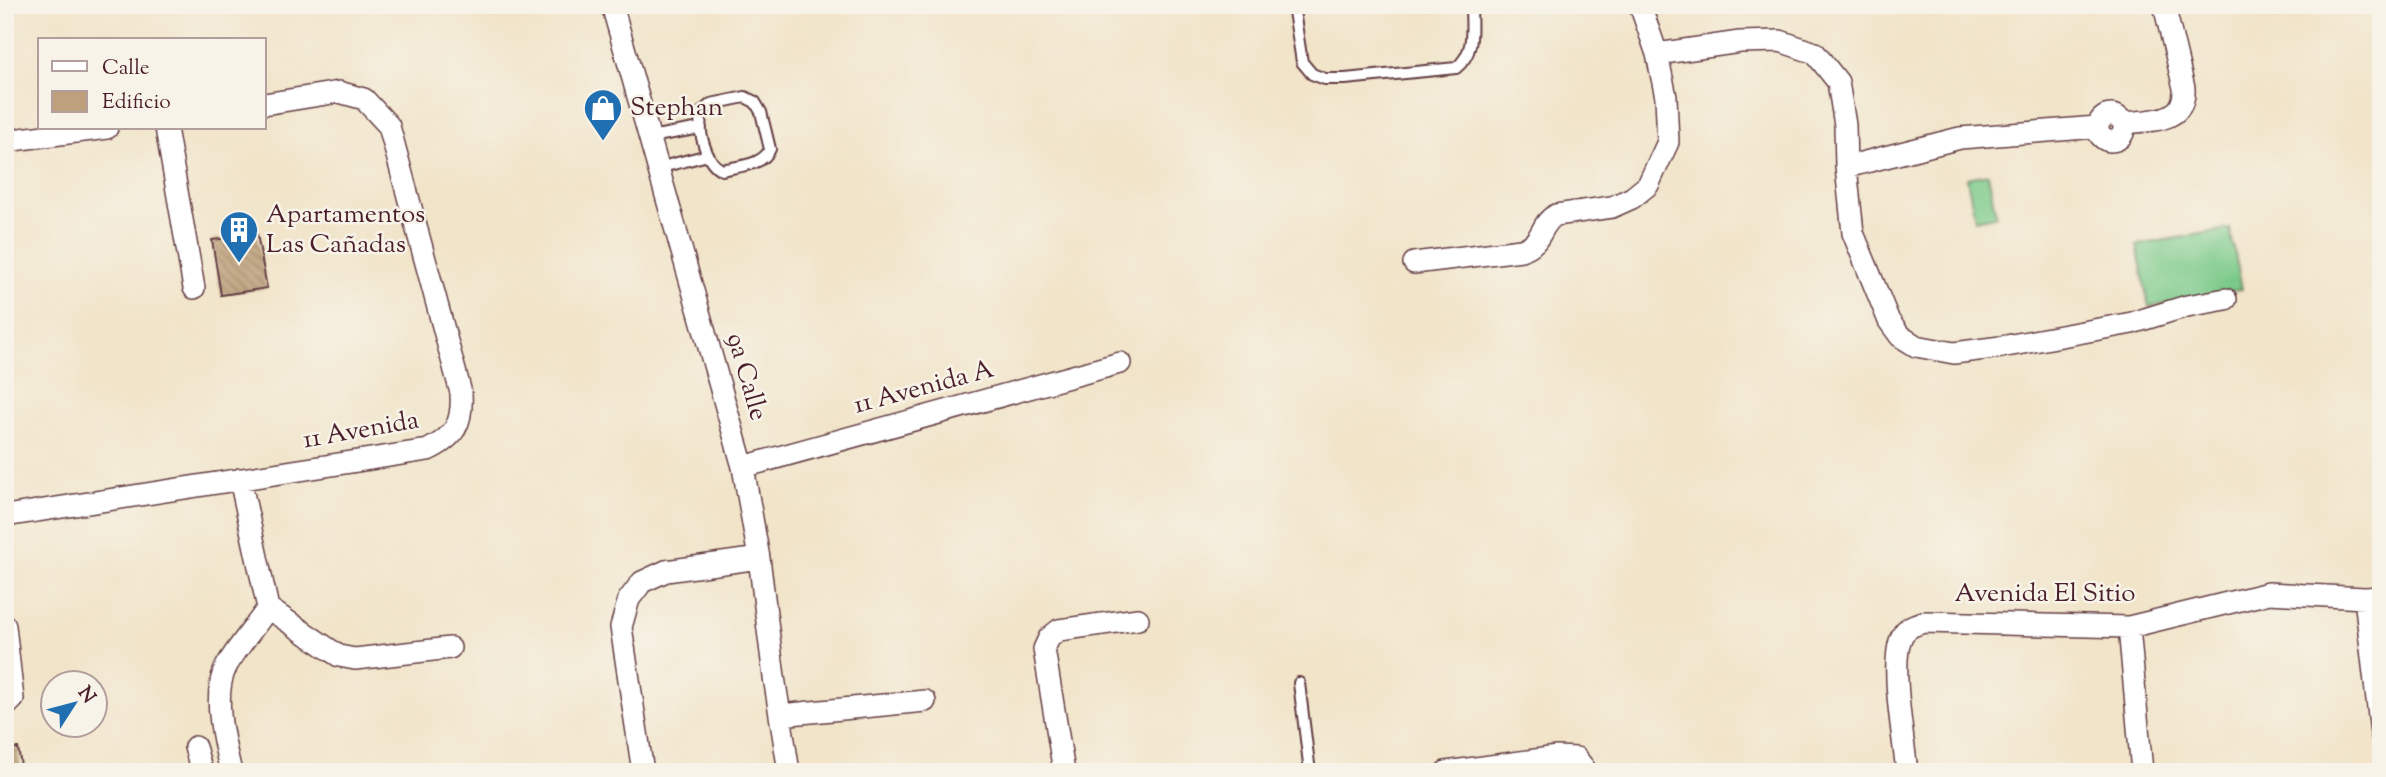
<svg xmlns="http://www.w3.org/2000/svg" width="2386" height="777" viewBox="0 0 2386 777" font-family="'Sorts Mill Goudy',serif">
  <defs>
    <pattern id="building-back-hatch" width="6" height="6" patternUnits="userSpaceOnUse" patternTransform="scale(1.75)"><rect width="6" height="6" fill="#bea17c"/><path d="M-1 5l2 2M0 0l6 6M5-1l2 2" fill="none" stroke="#9c8366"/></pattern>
  </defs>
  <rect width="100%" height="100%" fill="#f7f3e8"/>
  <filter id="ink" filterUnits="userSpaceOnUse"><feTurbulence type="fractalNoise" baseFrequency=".0143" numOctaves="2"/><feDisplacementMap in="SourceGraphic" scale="14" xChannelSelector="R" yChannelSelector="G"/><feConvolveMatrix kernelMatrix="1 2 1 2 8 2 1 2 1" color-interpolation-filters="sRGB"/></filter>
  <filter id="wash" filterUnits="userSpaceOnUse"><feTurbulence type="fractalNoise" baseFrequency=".00686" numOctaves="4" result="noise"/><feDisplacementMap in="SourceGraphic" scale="28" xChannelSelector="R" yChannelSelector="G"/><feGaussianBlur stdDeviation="1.57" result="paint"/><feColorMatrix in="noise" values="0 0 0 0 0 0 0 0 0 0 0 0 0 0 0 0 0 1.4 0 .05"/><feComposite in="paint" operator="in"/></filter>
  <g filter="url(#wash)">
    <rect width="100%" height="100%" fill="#f1e4c9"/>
    <path fill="#7bca8a" stroke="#62745a" stroke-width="2" d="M 1988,174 L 1996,216 L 1975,220 L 1967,178 Z
      M 2230,229 L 2242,289 L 2149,307 L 2137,245 Z"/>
    <g id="blocks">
      <path fill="url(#building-back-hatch)" d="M 257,234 L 267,288 L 221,295 L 212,240 Z
        M 18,748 L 22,772 L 5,772 L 5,757 L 8,757 L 7,750 Z"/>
    </g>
  </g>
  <g filter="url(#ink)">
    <use href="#blocks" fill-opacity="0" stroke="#633d43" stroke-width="2"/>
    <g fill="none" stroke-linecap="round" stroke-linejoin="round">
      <g stroke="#633d43" stroke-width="14">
        <path id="lane" d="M 1293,5 L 1302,62 L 1312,74 L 1325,79 L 1345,79 L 1456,68 C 1476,52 1471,29 1471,5
          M 745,97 L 755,102 L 761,112 L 770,149 C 763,166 737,166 722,170 C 705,162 697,129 702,112 L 711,104 Z
          M 650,137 L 701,128
          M 658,168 L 708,155
          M 1299,683 L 1310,772"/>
      </g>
      <g stroke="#633d43" stroke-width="24">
        <path id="street" d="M 612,5 L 743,467 L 759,558 L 774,677 L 789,772
          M 1657,54 L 1740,42 L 1780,41 L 1815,53 L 1838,82 L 1845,125 L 1846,167 L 1853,233 L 1889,321 L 1900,336 L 1916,346 L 1954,353 L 2001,347 L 2132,323 L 2187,306 L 2226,299
          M2098 128a13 13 0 1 1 26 0a13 13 0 1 1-26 0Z
          M 2123,123 C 2149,120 2186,124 2184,88 L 2164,5
          M 166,128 L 194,288
          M 5,141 L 107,128
          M 1846,167 L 1960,138 L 2097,127
          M 1414,263 L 1521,250 C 1544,243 1539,224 1556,215 L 1612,207 L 1632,198 L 1648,185 L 1668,142 L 1666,97 L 1657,54 L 1640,5
          M 743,467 L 1120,363
          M 240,479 L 268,608 L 339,656 L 355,659 L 450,648
          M 5,516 L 428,450 C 455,437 463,423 461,393 L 389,126 L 364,99 L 339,92 L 264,104
          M 2365,598 L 2381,733
          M 5,626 L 13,699 L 5,707
          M 2129,627 L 2142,772
          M 780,715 L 925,701
          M 195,747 L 202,772
          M 231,772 C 224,743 211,693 227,665 C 239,645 255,627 268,608
          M 643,772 L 621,627 L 629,599 L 642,582 L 666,571 L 759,558
          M 1064,772 L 1044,649 L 1049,638 L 1059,630 L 1138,619
          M 1446,772 L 1557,757 L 1576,758 L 1584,768 L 1585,772
          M 1907,772 C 1904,741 1889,661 1902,636 C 1906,627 1916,624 1924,622 L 2129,627 L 2269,593 L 2365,598 L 2381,597"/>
      </g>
      <use href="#lane" stroke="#fff" stroke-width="10"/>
      <use href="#street" stroke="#fff" stroke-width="21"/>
    </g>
  </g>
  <defs>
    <g id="shop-pin" transform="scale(2.0125)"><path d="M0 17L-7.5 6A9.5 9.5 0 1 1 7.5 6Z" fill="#1f6fb2" stroke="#f7f3e8"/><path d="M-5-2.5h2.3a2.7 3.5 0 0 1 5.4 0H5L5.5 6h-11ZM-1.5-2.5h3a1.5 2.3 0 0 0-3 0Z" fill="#fff"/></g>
    <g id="building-pin" transform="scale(2.0125)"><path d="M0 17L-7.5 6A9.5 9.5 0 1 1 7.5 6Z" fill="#1f6fb2" stroke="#f7f3e8"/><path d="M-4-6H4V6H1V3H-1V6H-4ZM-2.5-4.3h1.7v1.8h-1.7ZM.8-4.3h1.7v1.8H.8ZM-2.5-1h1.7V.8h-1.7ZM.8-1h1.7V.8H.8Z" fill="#fff"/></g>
  </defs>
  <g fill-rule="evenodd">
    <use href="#shop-pin" x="603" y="108"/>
    <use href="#building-pin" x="239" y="230"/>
  </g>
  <g text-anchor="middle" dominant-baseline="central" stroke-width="5" stroke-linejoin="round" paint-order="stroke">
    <g font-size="26" fill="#4a1f2b" stroke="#f7f3e8" text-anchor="start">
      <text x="630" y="108">Stephan</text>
      <text x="266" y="215">Apartamentos<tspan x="266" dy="30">Las Cañadas</tspan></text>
    </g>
    <g font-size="26" fill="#4a1f2b" stroke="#f7f3e8">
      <text transform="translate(746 377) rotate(74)">9a Calle</text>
      <text transform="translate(924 388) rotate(-15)">11 Avenida A</text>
      <text transform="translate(361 431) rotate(-10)">11 Avenida</text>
      <text x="2045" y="594">Avenida El Sitio</text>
    </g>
  </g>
  <rect width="2386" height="777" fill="none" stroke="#f7f3e8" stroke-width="28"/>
  <rect x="38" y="38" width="228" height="91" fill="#f7f3e8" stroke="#b29e9c" stroke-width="2"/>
  <rect x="52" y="61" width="35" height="10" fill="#ffffff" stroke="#b29e9c" stroke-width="2"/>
  <text x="102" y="74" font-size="21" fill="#4a1f2b">Calle</text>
  <rect x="52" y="91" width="35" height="21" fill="#bea17c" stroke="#b29e9c" stroke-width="2"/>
  <text x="102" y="108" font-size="21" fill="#4a1f2b">Edificio</text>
  <g transform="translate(74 704) rotate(54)"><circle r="33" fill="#f7f3e8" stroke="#b29e9c" stroke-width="2"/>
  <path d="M0-5L12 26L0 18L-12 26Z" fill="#1f6fb2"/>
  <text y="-10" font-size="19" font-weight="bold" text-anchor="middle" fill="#4a1f2b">N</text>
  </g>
</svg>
